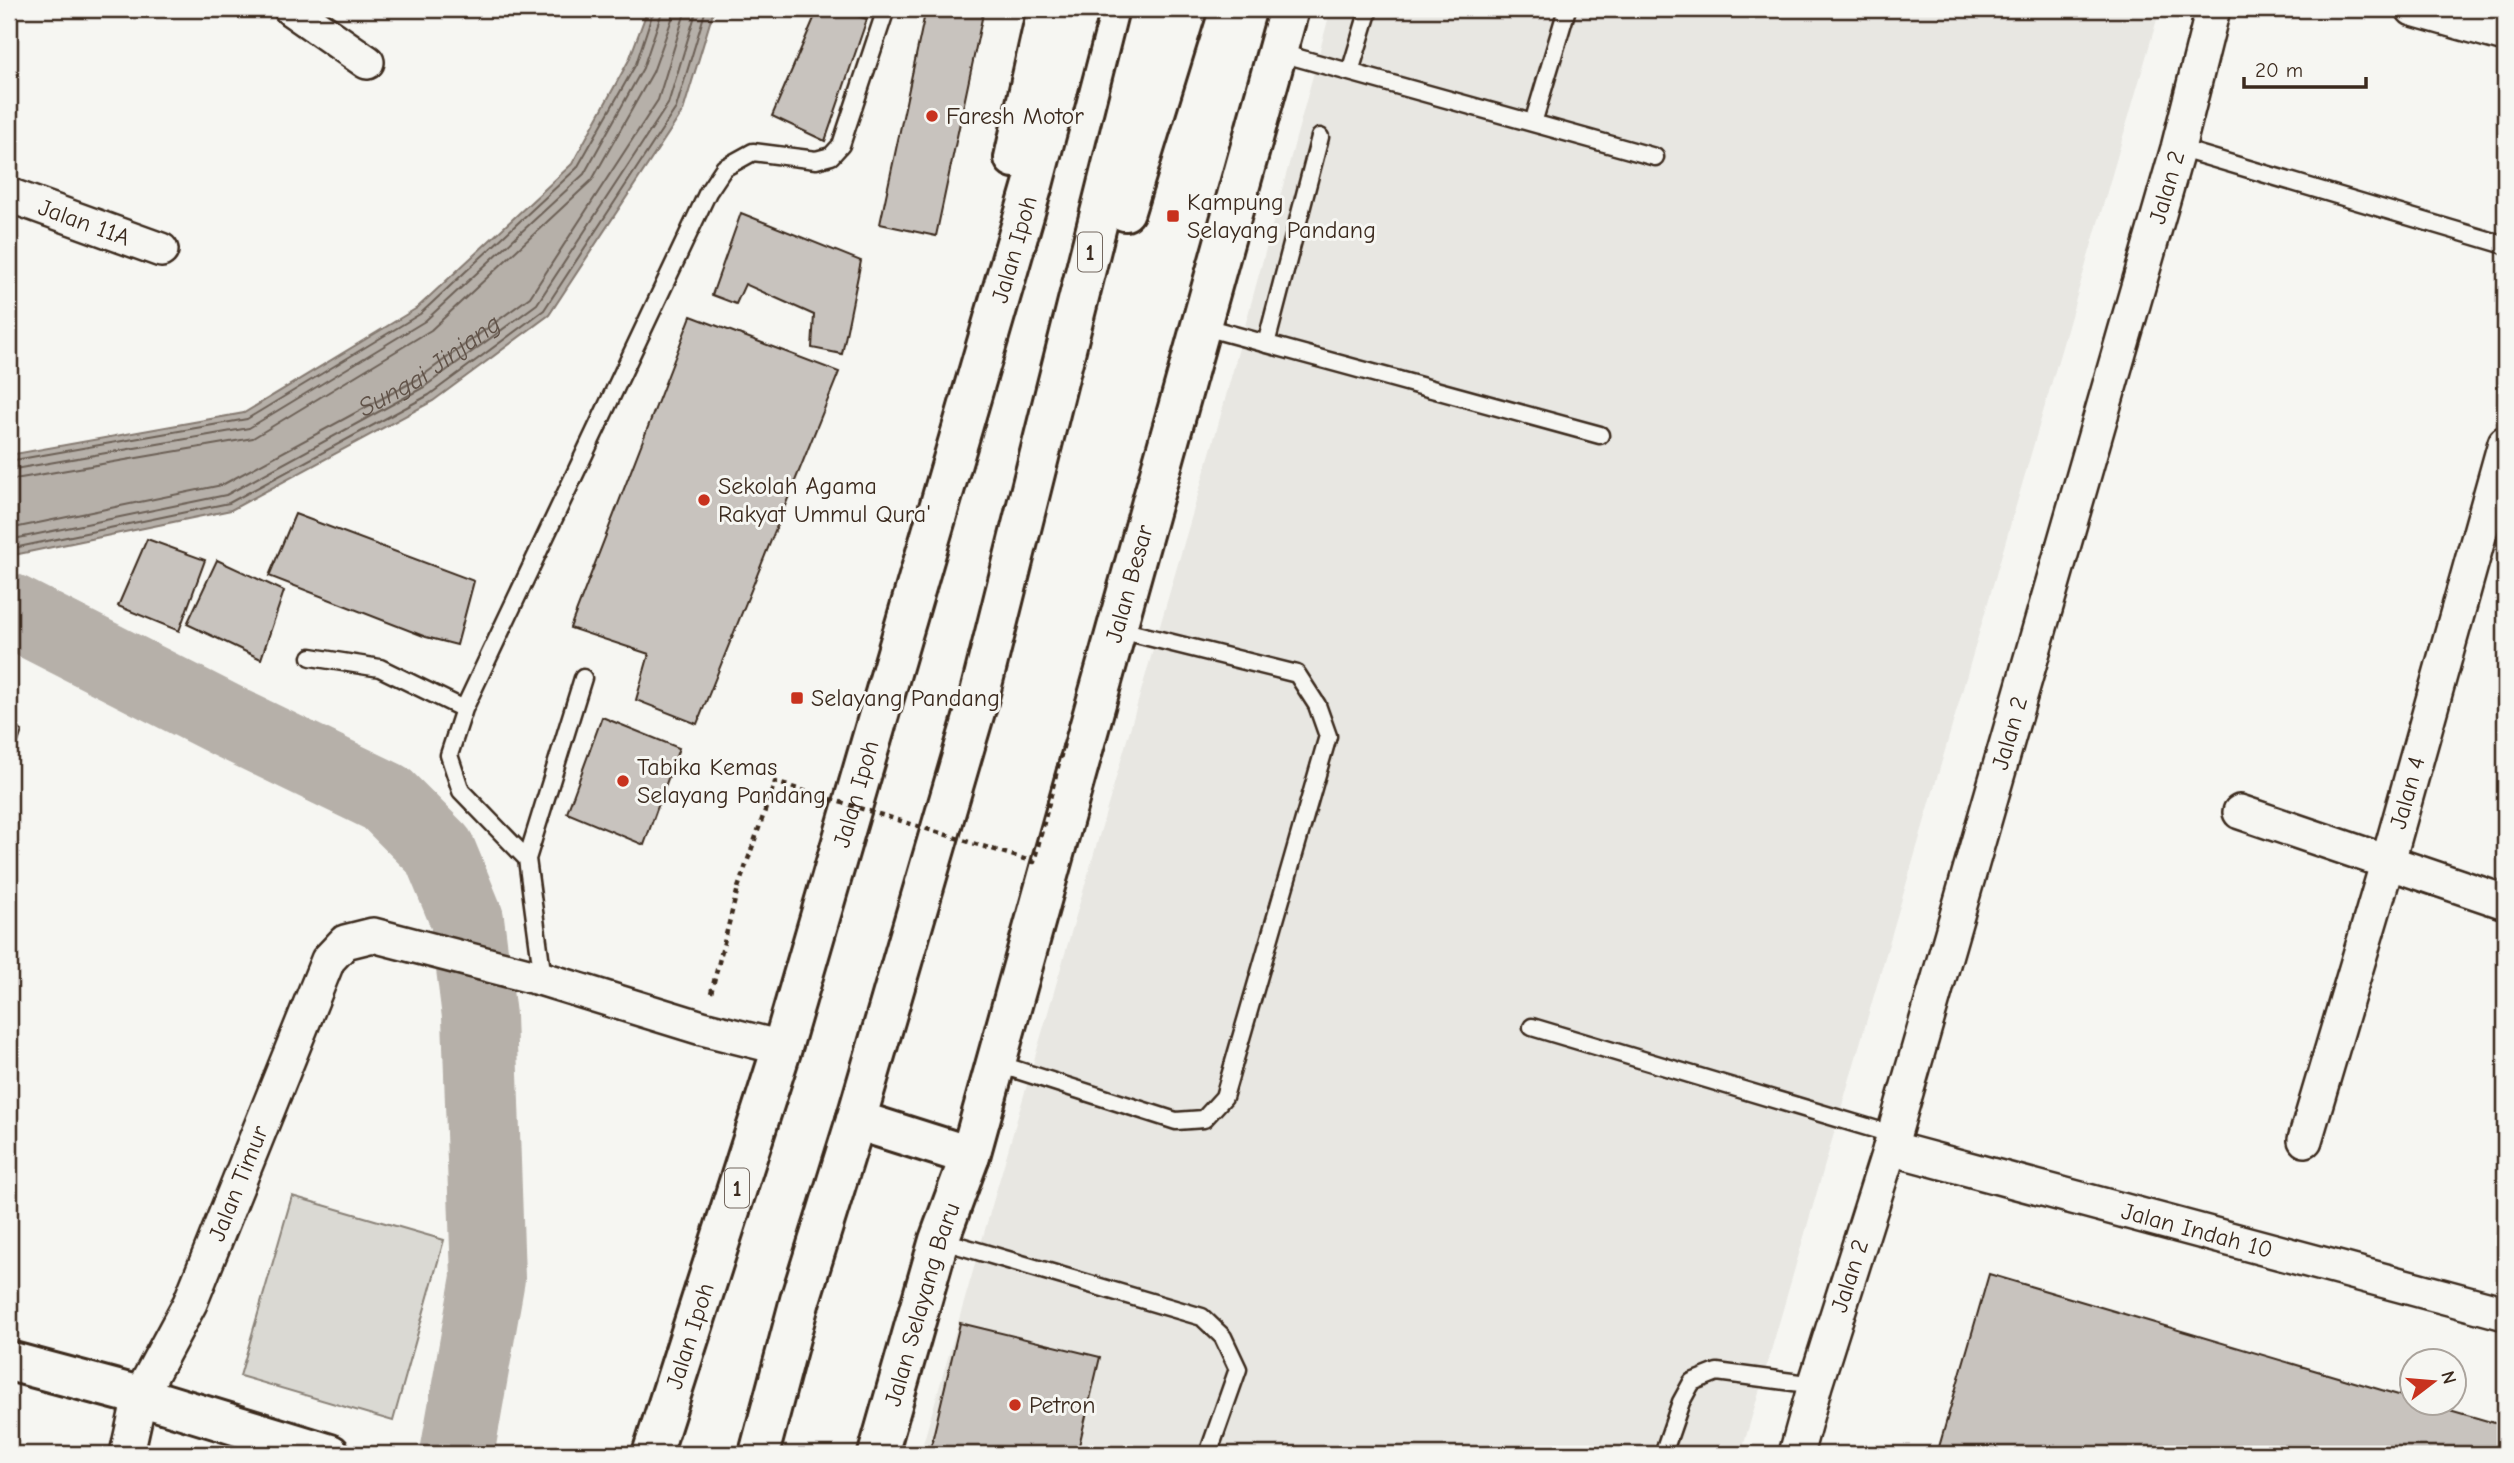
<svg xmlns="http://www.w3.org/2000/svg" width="2514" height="1463" viewBox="0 0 2514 1463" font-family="'Comic Neue',sans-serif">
  <rect width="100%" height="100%" fill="#f6f6f2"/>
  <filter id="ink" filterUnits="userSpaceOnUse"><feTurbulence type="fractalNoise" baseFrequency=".0143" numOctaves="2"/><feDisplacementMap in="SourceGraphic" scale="14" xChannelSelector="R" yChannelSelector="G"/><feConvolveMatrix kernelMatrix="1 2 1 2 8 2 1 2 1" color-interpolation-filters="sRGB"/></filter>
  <g filter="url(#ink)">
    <path fill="#e8e7e2" d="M 1331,9 L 2160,9 L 1741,1454 L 920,1454 L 1217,429 Z"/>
    <path fill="#dad9d3" stroke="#8a8278" stroke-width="2" d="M 292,1196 L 444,1240 L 393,1421 L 240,1376 Z"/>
    <path fill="#b6b0a9" stroke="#857a71" stroke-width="2" d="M 648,9 L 714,9 L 683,111 L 549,315 L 433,401 L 231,510 L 9,556 L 9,455 L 244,413 L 417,308 L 572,164 L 629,60 Z"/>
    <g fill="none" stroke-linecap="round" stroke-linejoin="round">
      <g stroke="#6c6056" stroke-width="2">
        <path d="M 9,461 L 247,419 L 420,314 L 577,168 L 636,64 L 654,9"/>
        <path d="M 9,470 L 249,428 L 425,321 L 584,174 L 643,68 L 663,9"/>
        <path d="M 9,480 L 253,438 L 431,330 L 592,180 L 653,72 L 672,19 L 673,9"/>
        <path id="s1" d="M 9,529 L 222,485 L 418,379 L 530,297 L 658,100 L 686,9"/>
        <path d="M 9,540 L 226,495 L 424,387 L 537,304 L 668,104 L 697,9"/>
        <path d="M 9,549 L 229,503 L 429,395 L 544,310 L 676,108 L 706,9"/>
      </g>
      <path stroke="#b6b0a9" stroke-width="74" d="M 9,610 L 229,722 L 386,798 L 439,851 L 467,919 L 479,1016 L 488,1278 L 457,1454"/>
    </g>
    <path fill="#c8c3be" stroke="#3b2a1e" stroke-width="2" d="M 818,9 L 835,9 L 867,19 L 825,141 L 772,116 Z
      M 926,9 L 984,9 L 936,236 L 880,224 Z
      M 741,213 L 861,261 L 842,354 L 812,348 L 814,315 L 745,284 L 736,304 L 712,295 Z
      M 691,316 L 839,372 L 697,724 L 636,700 L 649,654 L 570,628 Z
      M 295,514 L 474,581 L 457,645 L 426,637 L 269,576 Z
      M 147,539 L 205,560 L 179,631 L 118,606 Z
      M 217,560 L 284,591 L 261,659 L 187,624 Z
      M 602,717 L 679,748 L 644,845 L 567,813 Z
      M 9,724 L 22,731 L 9,769 Z
      M 1989,1274 L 2412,1399 L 2412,1404 L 2429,1404 L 2505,1426 L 2505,1454 L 1937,1454 Z
      M 960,1323 L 1100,1357 L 1077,1454 L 929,1454 Z"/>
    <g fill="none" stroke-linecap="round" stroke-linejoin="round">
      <g stroke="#3b2a1e" stroke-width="21">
        <path id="service" d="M 1277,52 L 1655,157
          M 1350,72 L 1369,9
          M 1533,123 L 1567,9
          M 2178,148 L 2505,245
          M 1201,326 L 1600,435
          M 1266,344 L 1320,137
          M 311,657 L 380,668 L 464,709
          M 527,859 L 583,678
          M 543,979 L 527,859 L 461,791 L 449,755 L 464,709 L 708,192 L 724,168 L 753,152 L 816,160 L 831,156 L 841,145 L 886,9
          M 1532,1027 L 1894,1135
          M 995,1063 L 1176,1121 L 1204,1119 L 1224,1097 L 1328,736 L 1317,705 L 1297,674 L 1116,629
          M 940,1240 L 1202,1317 L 1223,1337 L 1238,1369 L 1208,1454
          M 1663,1454 L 1681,1402 L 1692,1382 L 1717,1372 L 1815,1385"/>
      </g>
      <g stroke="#3b2a1e" stroke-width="38">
        <g id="minor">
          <path d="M 291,9 L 367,62"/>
          <path d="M 2413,9 L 2505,35"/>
          <path id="s2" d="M 9,195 L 161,250"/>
          <path d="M 2240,812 L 2505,902"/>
          <path id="s3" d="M 2305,1140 L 2388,861 L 2505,443"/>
          <path id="s4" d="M 1890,1148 L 2505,1313"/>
          <path id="s5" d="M 127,1454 L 140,1396 L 190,1303 L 328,960 L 345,942 L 373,935 L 543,979 L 702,1028 L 782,1048"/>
          <path id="s6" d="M 1796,1454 L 1815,1385 L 1890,1148 L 2178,148 L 2213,9"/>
        </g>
      </g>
      <g stroke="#3b2a1e" stroke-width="44">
        <g id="tertiary">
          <path d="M 9,1361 L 140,1396 L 330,1454"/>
          <path id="s7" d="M 878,1454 L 939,1240 L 970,1156 L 1289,9"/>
        </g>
      </g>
      <g stroke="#3b2a1e" stroke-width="44">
        <g id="trunk">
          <path d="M 1014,158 L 1047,9"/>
          <path d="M 1125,211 L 1187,9"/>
          <path d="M 856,1120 L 970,1156"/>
          <path id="s8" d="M 652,1454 L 782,1048 L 1034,181 L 1079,9"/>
          <path d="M 759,1454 L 800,1300 L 856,1120 L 978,701 L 1151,9"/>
        </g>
      </g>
      <path stroke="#3b2a1e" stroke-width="4.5" stroke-dasharray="5 5" stroke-linecap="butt" d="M 711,993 L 738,888"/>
      <use href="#service" stroke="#f6f6f2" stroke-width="16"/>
      <use href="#minor" stroke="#f6f6f2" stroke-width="33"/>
      <use href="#tertiary" stroke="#f6f6f2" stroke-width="38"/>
      <use href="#trunk" stroke="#f6f6f2" stroke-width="38"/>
      <path stroke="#3b2a1e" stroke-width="4.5" stroke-dasharray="5 5" stroke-linecap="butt" d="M 738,888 L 775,782 L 1034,862 L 1064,743"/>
    </g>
  </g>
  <g fill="#c8321e" stroke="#f6f6f2" stroke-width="2.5">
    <circle cx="932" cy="116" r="7"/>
    <rect x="1166" y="209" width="14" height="14" rx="3.5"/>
    <circle cx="704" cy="500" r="7"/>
    <rect x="790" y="691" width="14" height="14" rx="3.5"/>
    <circle cx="623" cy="781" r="7"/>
    <circle cx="1015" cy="1405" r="7"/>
  </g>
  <g text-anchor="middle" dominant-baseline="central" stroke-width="6" stroke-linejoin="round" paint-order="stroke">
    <g fill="#f6f6f2" stroke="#73675e" stroke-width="2">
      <rect x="1078" y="232.5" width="24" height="39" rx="5"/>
      <rect x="725" y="1168.5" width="24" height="39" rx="5"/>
    </g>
    <g font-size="23" font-weight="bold" fill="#3b2a1e">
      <text x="1090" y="252">1</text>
      <text x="737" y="1188">1</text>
    </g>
    <g font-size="24" fill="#3b2a1e" stroke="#f6f6f2" text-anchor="start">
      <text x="946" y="116">Faresh Motor</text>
      <text x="1187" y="202">Kampung<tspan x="1187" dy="28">Selayang Pandang</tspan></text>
      <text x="718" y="486">Sekolah Agama<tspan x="718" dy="28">Rakyat Ummul Qura'</tspan></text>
      <text x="811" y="698">Selayang Pandang</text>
      <text x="637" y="767">Tabika Kemas<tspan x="637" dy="28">Selayang Pandang</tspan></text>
      <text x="1029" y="1405">Petron</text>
    </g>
    <g font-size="24" fill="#3b2a1e" stroke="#f6f6f2">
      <text stroke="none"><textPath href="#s6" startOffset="1320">Jalan 2</textPath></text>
      <text stroke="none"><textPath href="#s2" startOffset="80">Jalan 11A</textPath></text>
      <text stroke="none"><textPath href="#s8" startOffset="1258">Jalan Ipoh</textPath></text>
      <text stroke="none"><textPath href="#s7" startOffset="906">Jalan Besar</textPath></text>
      <text stroke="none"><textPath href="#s6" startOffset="752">Jalan 2</textPath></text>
      <text stroke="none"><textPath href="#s3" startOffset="362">Jalan 4</textPath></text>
      <text stroke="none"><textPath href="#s8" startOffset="691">Jalan Ipoh</textPath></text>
      <text stroke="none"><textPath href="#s5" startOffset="294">Jalan Timur</textPath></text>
      <text stroke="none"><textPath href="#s4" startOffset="318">Jalan Indah 10</textPath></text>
      <text stroke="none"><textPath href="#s6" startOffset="186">Jalan 2</textPath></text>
      <text stroke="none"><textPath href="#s7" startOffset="156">Jalan Selayang Baru</textPath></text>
      <text stroke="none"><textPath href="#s8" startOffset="124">Jalan Ipoh</textPath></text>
    </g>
    <g font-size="26" font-style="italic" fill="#605248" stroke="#f6f6f2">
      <text stroke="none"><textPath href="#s1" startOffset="457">Sungai Jinjang</textPath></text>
    </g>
  </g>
  <rect width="2514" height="1463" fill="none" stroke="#f6f6f2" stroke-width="35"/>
  <rect x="18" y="18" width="2479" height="1428" fill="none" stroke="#3b2a1e" stroke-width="2.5" filter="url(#ink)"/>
  <g transform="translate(2433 1382) rotate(74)"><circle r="33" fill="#f6f6f2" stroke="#aba49d" stroke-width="2"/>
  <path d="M0-5L12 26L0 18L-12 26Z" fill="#c8321e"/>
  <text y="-10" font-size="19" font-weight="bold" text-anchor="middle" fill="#3b2a1e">N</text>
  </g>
  <path d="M2244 77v10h122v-10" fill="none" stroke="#3b2a1e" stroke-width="3.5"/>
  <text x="2255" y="77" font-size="21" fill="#3b2a1e" stroke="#f6f6f2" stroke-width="5" paint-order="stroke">20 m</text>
</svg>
